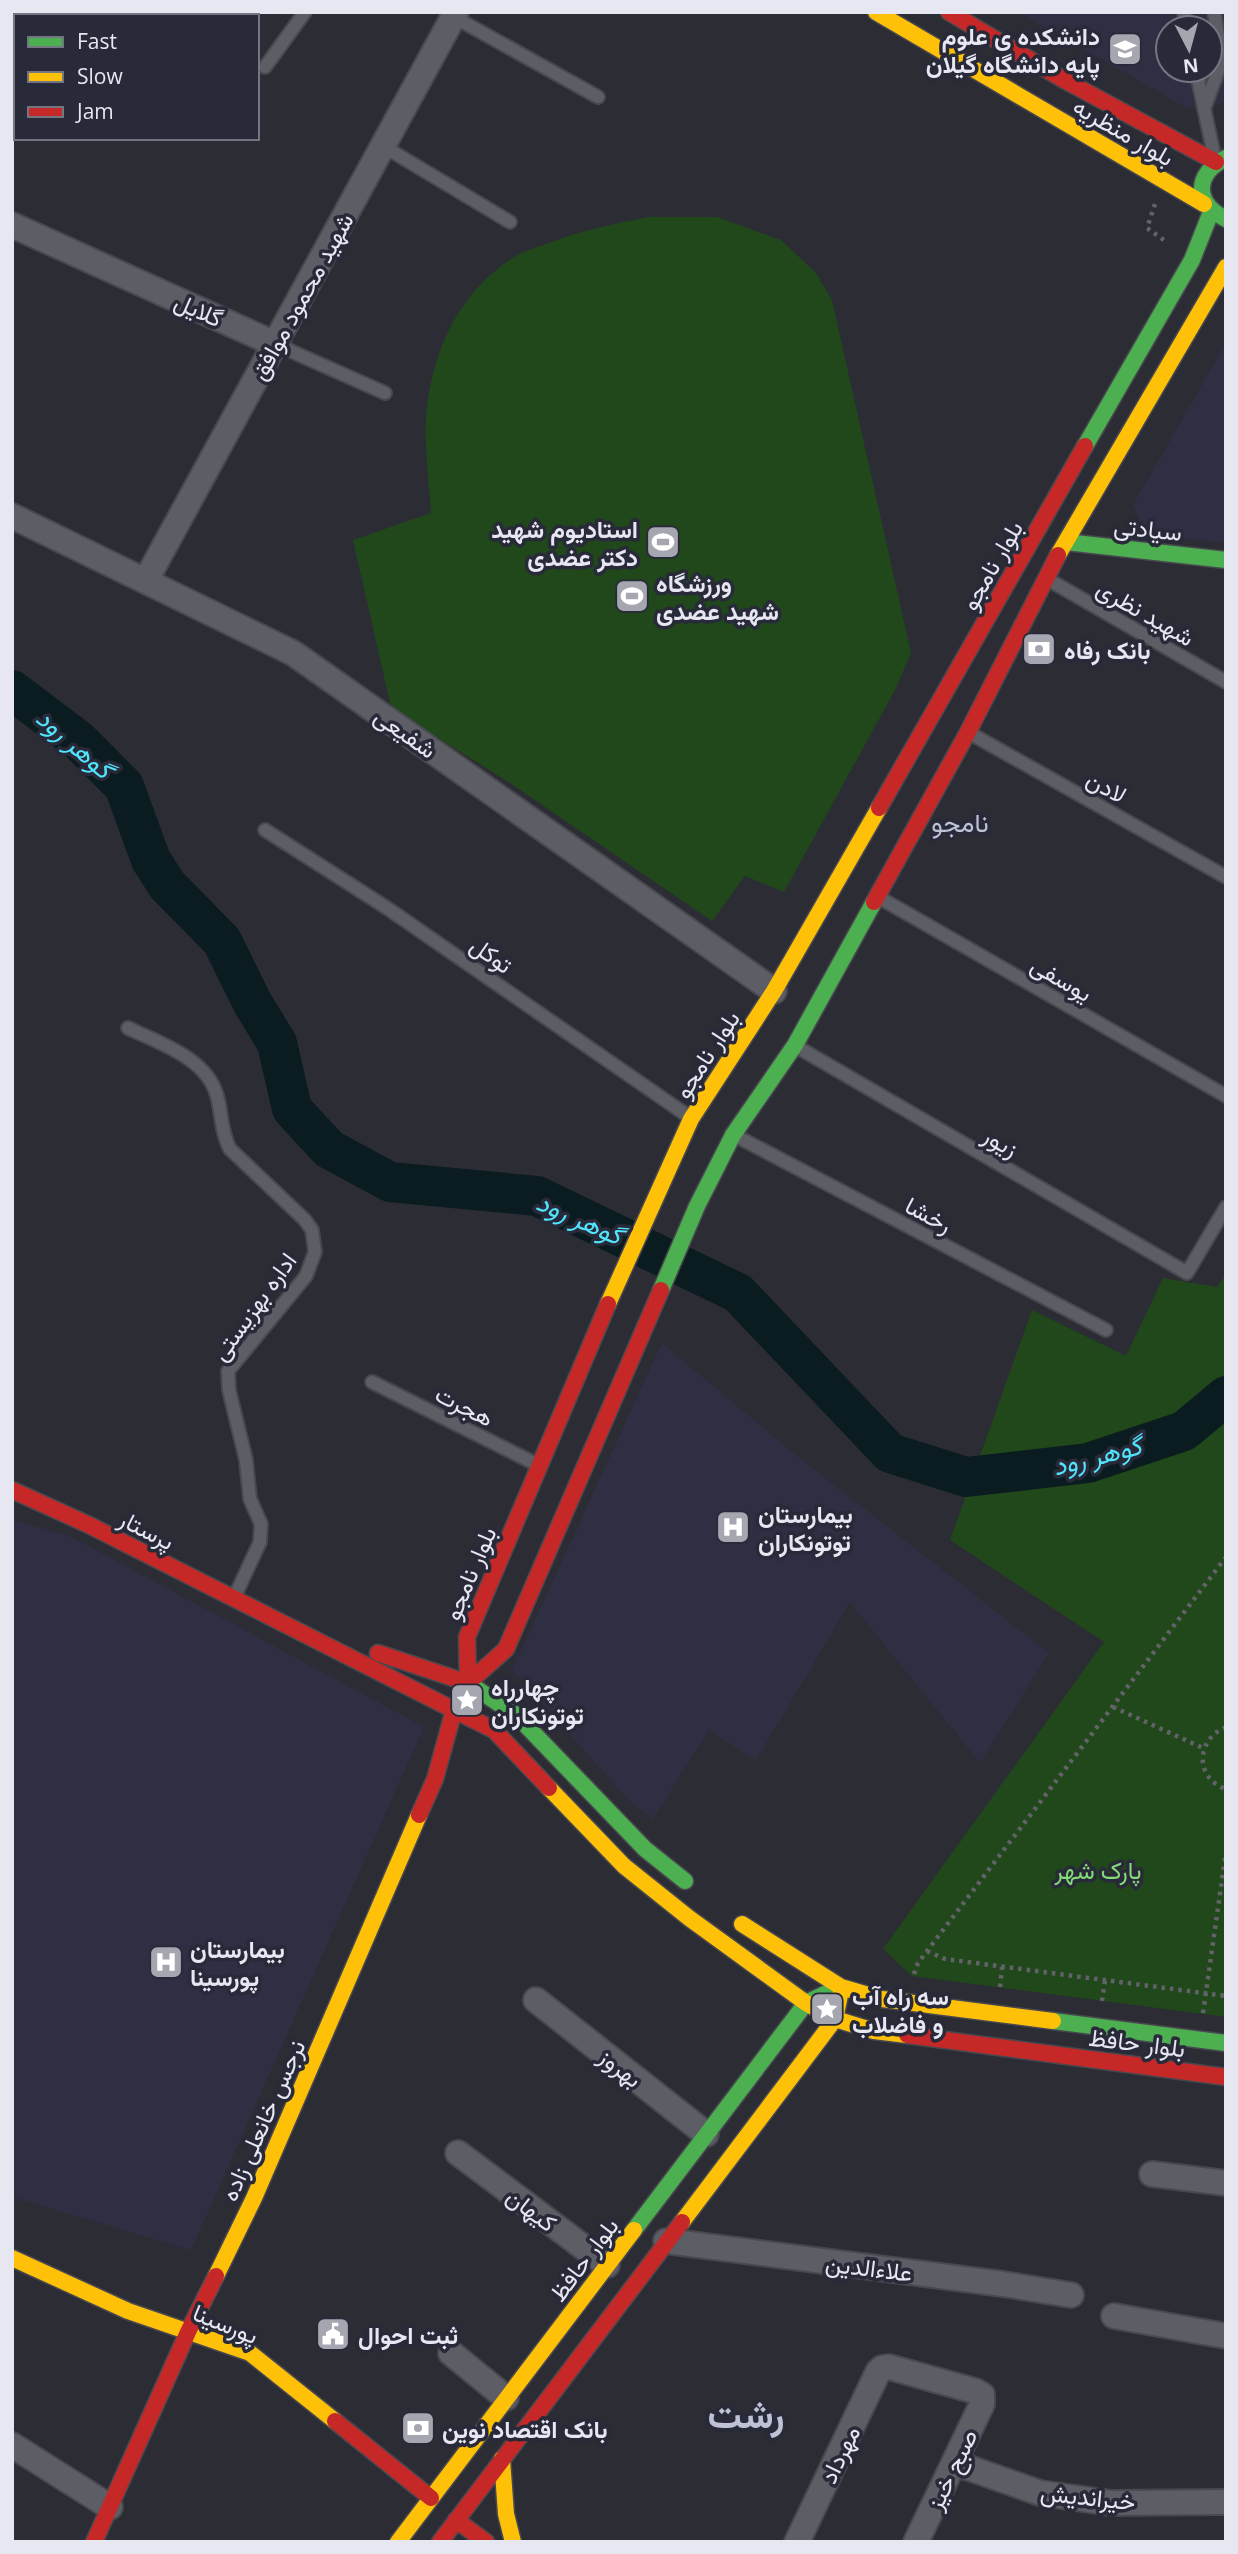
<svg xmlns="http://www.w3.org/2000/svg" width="1238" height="2554" viewBox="0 0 1238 2554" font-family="'Open Sans',Vazirmatn,sans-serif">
  <rect width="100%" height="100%" fill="#2c2c35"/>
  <path fill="#2f2f44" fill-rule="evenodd" d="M 1019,12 L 1226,12 L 1226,102 L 1204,109 L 1185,107 ZM 1168,28 L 1210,28 L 1210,70 L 1168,70 Z
    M 1226,343 L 1226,543 L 1146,534 L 1133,505 Z
    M 662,1343 L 792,1452 L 1049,1653 L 980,1763 L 850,1602 L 756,1760 L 709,1730 L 652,1820 L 625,1796 L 512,1670 Z
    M 12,1520 L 70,1536 L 424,1727 L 191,2250 L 12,2197 Z"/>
  <path fill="#20481b" d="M 649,217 L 717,217 L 781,240 L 816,273 L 832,300 L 911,653 L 895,690 L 784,892 L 745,876 L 712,921 L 510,783 L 403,716 L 390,703 L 353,540 L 431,513 C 429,478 423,441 427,406 C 435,344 462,289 516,256 C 525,250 536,248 546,244 C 579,231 613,224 649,217 Z
    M 1226,1274 L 1226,2017 L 912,1976 L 883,1949 L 1104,1642 L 950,1540 L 1032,1310 L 1126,1356 L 1163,1278 L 1217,1287 Z"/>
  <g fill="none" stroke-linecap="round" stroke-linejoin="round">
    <path stroke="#0a1c1f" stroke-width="40" d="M 12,690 L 78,740 L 124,786 L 151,860 L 167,885 L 222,941 L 252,1002 L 277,1043 L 292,1109 L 329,1149 L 390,1182 L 537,1196 L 738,1293 L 890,1453 L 966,1477 L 1088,1463 L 1184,1431 L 1226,1396"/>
    <g stroke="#48484f" stroke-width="16">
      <path id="lane" d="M 1184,12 L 1187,28
        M 183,16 L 184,12
        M 454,17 L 598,97
        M 265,67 L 305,12
        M 1196,70 L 1214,155
        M 1204,109 L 1222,60 L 1214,12
        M 383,146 L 510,222
        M 275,344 L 385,393
        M 1049,580 L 1226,682
        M 973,735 L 1226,877
        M 265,830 L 387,908 L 688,1116
        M 880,898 L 1226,1096
        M 128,1028 C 159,1043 207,1058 217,1096 C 222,1113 221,1133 230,1149 L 305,1220 L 312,1230 L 315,1252 L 306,1276 L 228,1371 L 229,1390 L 246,1460 L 250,1499 L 261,1524 L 260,1542 L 234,1598
        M 799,1048 L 1187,1273 L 1226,1207
        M 736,1136 L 1106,1330
        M 372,1382 L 536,1464"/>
    </g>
    <g stroke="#48484f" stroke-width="28">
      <path id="street" d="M 12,225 L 275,344
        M 12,516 L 293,653 L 774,991
        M 146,580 L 456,12
        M 536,2000 L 706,2134
        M 458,2153 L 607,2265
        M 1152,2174 L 1226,2183
        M 666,2241 L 1003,2284 L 1071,2295
        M 1114,2316 L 1226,2336
        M 451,2353 L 506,2398
        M 12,2445 L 110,2507
        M 955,2463 L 1040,2493 L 1111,2503 L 1226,2502
        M 797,2542 L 878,2372 L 882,2368 L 889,2367 L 975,2391 L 982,2395 L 982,2404 L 916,2542"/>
    </g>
    <g stroke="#48484f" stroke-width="19">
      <path id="fast" d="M 1226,158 C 1194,174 1194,203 1226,219
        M 1085,446 L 1192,260 L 1211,212
        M 1066,542 L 1226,560
        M 661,1290 L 697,1206 L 733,1135 L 795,1045 L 874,902
        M 468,1683 L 516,1715 L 645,1849 L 685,1881
        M 1053,2021 L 1226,2043
        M 634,2230 L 806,2003 L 829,1992"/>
    </g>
    <g stroke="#48484f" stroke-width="19">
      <path id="slow" d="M 876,12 L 1204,204
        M 1058,555 L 1226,267
        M 608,1304 L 691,1119 L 774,991 L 879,808
        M 549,1788 L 624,1866 L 689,1918 L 806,2003 L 835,2019 L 874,2031 L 907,2035
        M 742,1924 L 841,1987 L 882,1999 L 1053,2021
        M 682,2222 L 835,2019 L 840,1995
        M 12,2258 L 128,2311 L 250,2353 L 335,2421
        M 216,2276 L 254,2198 L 419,1815
        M 502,2459 L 506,2514 L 513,2542
        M 398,2542 L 634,2230"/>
    </g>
    <g stroke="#48484f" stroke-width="19">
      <path id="jam" d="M 949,12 L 1066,81 L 1216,162
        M 879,808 L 1085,446
        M 874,902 L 968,732 L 1058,555
        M 12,1490 L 89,1525 L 454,1710 L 435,1779 L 419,1815
        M 378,1653 L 468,1683
        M 468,1683 L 467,1637 L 608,1304
        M 549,1788 L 494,1730 L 454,1710 L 468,1683 L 506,1649 L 661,1290
        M 907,2035 L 1226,2077
        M 335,2421 L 431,2498
        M 456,2520 L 486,2542
        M 94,2542 L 188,2332 L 216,2276
        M 440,2542 L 682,2222"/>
    </g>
    <path stroke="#626268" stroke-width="4.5" stroke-dasharray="3.5 5" stroke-linecap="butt" d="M 1155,204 L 1147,228 L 1168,243
      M 1113,1707 L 1203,1748
      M 1226,1727 C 1196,1739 1194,1778 1226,1789
      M 927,1951 L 945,1959 L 1226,1996
      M 914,1974 L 918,1963 L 1226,1557
      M 1000,1987 L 1002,1967
      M 1102,2001 L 1105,1980
      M 1203,2013 L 1226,1852"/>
    <use href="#lane" stroke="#5d5e65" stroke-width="12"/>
    <use href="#street" stroke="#5d5e65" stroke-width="24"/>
    <use href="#fast" stroke="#4caf50" stroke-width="16"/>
    <use href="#slow" stroke="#ffc107" stroke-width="16"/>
    <use href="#jam" stroke="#c62828" stroke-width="16"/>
  </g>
  <defs>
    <g id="university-square" transform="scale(1.75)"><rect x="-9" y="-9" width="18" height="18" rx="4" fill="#a5a6af" stroke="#282939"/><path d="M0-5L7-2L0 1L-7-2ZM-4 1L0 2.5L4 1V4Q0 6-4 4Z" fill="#fff"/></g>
    <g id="stadium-square" transform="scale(1.75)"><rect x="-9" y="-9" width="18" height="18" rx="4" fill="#a5a6af" stroke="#282939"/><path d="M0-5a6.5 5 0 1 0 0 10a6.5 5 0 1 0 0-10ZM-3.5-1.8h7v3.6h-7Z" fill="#fff"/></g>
    <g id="bank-square" transform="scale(1.75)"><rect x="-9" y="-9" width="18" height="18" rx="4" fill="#a5a6af" stroke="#282939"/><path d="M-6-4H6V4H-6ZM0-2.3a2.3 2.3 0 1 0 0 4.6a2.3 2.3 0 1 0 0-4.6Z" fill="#fff"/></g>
    <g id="hospital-square" transform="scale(1.75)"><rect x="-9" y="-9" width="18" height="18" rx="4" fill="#a5a6af" stroke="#282939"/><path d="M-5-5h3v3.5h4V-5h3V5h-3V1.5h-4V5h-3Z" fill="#fff"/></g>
    <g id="sight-square" transform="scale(1.75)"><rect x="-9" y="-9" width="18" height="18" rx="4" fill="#a5a6af" stroke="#282939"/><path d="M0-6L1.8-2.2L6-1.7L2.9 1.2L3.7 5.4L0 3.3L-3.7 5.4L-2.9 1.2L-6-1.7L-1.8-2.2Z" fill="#fff"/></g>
    <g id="civic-square" transform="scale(1.75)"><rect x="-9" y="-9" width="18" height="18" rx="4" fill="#a5a6af" stroke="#282939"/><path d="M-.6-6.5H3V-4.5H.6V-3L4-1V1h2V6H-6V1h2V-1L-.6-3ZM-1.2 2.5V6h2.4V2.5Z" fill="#fff"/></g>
  </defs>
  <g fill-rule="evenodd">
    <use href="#university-square" x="1125" y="49"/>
    <use href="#stadium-square" x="663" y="542"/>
    <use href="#stadium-square" x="632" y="596"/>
    <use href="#bank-square" x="1039" y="649"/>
    <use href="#hospital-square" x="733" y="1527"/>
    <use href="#sight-square" x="467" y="1700"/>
    <use href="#hospital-square" x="166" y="1962"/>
    <use href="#sight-square" x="827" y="2009"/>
    <use href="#civic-square" x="333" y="2334"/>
    <use href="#bank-square" x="418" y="2428"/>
  </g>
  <g text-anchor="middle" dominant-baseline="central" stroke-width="7" stroke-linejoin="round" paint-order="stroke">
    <g font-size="24" font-weight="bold" fill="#e6e7f1" stroke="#282939" text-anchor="start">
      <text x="1100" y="35" text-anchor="end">دانشکده ی علوم<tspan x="1100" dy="28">پایه دانشگاه گیلان</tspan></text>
      <text x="638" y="528" text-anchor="end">استادیوم شهید<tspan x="638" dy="28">دکتر عضدی</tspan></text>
      <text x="656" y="582">ورزشگاه<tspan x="656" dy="28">شهید عضدی</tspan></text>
      <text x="1064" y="649">بانک رفاه</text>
      <text x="758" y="1513">بیمارستان<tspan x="758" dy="28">توتونکاران</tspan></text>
      <text x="491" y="1686">چهارراه<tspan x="491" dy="28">توتونکاران</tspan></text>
      <text x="190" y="1948">بیمارستان<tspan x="190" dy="28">پورسینا</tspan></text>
      <text x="852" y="1995">سه راه آب<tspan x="852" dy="28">و فاضلاب</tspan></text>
      <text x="358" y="2334">ثبت احوال</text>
      <text x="442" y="2428">بانک اقتصاد نوین</text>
    </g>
    <g font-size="24" fill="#e6e7f1" stroke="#282939">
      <text transform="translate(1124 131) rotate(30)">بلوار منظریه</text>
      <text transform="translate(301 296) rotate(-61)">شهید محمود موافق</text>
      <text transform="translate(199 309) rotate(24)">گلایل</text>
      <text transform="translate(1148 528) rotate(6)">سیادتی</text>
      <text transform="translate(991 565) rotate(-60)">بلوار نامجو</text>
      <text transform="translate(1146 612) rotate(30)">شهید نظری</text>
      <text transform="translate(406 732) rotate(35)">شفیعی</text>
      <text transform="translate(1107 786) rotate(29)">لادن</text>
      <text transform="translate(492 954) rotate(35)">توکل</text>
      <text transform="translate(1062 978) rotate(30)">یوسفی</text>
      <text transform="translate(706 1054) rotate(-57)">بلوار نامجو</text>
      <text transform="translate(1001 1141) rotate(30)">زیور</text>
      <text transform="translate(929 1214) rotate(28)">رخشا</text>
      <text transform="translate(253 1306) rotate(-54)">اداره بهزیستی</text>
      <text transform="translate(465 1405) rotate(27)">هجرت</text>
      <text transform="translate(147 1529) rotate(27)">پرستار</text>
      <text transform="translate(469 1573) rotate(-67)">بلوار نامجو</text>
      <text transform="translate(1137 2042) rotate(7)">بلوار حافظ</text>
      <text transform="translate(621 2067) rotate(38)">بهروز</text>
      <text transform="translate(262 2120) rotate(-66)">نرجس خانعلی زاده</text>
      <text transform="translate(532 2209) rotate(37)">کیهان</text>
      <text transform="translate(583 2259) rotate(-53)">بلوار حافظ</text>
      <text transform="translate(869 2267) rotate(7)">علاءالدین</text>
      <text transform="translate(226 2323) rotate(22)">پورسینا</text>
      <text transform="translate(839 2454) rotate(-64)">مهرداد</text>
      <text transform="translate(951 2469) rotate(-64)">صبح خیز</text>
      <text transform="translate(1088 2496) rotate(6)">خیراندیش</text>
    </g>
    <g font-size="24" fill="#85db77" stroke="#282939">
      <text x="1098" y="1869">پارک شهر</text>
    </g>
    <g font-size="26" font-style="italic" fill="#50e5fc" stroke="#282939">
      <text transform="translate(75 743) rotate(41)">گوهر رود</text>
      <text transform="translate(580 1218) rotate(24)">گوهر رود</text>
      <text transform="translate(1097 1455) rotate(-14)">گوهر رود</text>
    </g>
    <g font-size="26" fill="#bfc1d5" stroke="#282939">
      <text x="960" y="822">نامجو</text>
    </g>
    <g font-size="38" font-weight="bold" fill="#bfc1d5" stroke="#282939">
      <text x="746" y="2413">رشت</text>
    </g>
  </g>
  <rect width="1238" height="2554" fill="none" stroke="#e6e7f1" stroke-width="28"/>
  <rect x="14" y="14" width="245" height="126" fill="#282939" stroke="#747583" stroke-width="2"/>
  <rect x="28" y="37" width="35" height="10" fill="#4caf50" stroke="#747583" stroke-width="2"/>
  <text x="77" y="49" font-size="21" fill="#e6e7f1">Fast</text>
  <rect x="28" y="72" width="35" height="10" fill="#ffc107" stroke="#747583" stroke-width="2"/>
  <text x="77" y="84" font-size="21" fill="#e6e7f1">Slow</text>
  <rect x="28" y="107" width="35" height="10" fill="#c62828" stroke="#747583" stroke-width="2"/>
  <text x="77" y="119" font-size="21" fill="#e6e7f1">Jam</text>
  <g transform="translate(1189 49) rotate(174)"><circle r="33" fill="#282939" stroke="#747583" stroke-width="2"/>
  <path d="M0-5L12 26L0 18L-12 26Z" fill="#a5a6af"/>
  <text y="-10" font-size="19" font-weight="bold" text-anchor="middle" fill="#e6e7f1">N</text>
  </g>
</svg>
